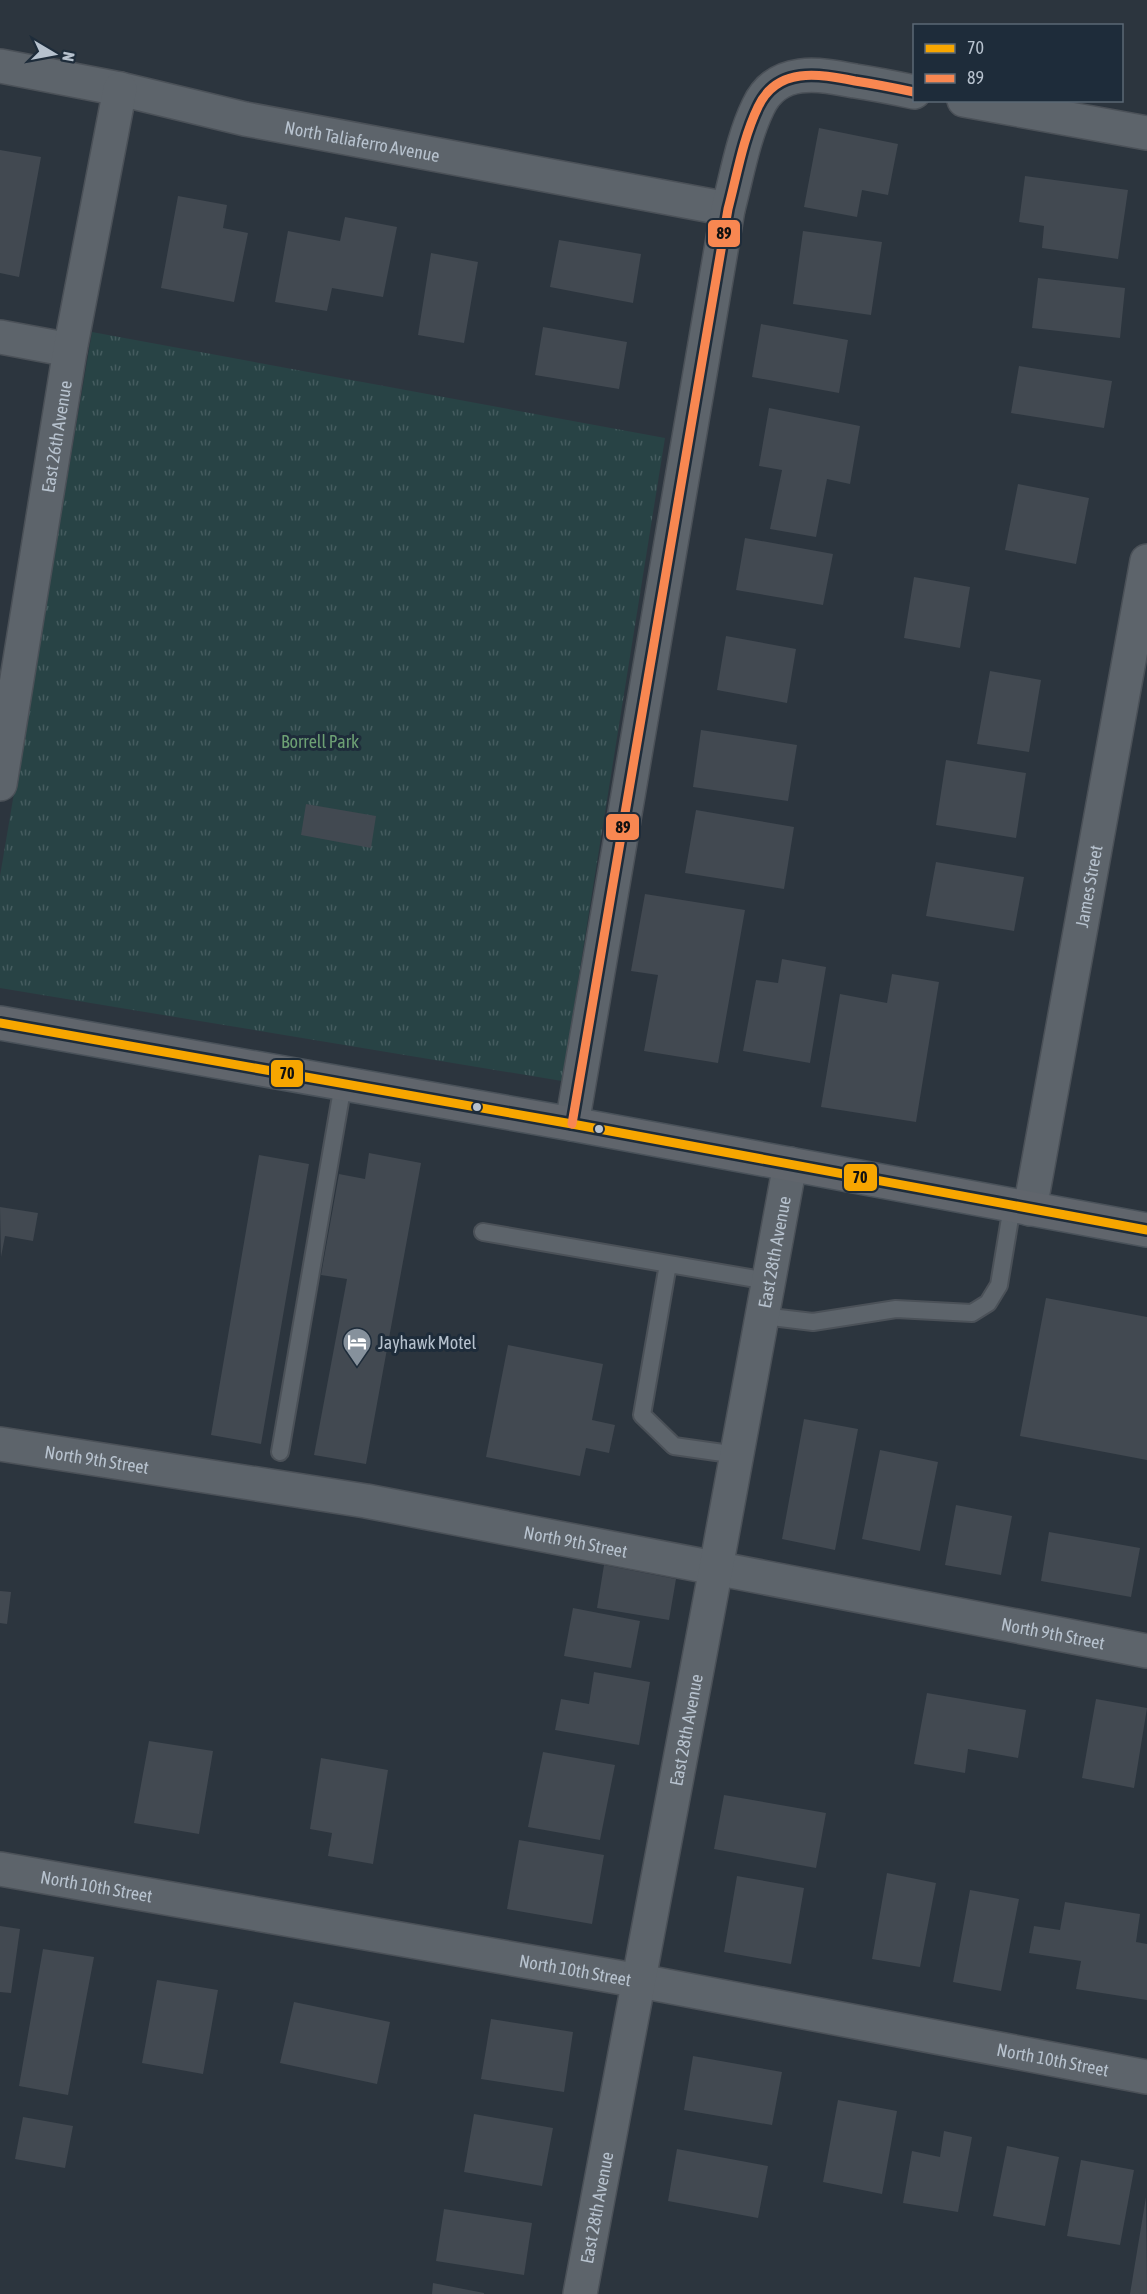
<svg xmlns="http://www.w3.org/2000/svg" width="1147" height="2294" viewBox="0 0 1147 2294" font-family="'Asap Condensed',sans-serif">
  <defs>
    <pattern id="park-tufts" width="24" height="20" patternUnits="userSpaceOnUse" patternTransform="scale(1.5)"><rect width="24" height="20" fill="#284345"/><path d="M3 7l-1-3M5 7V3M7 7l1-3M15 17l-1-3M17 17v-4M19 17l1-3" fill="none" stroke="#455c5f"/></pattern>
  </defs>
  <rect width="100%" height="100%" fill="#2c353e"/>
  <path fill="url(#park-tufts)" d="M 92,332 L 665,438 L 562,1081 L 0,988 L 0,876 Z"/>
  <path fill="#424951" d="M 819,128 L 898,144 L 888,195 L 862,190 L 857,217 L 804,207 Z
    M 0,150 L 41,157 L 19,277 L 0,273 Z
    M 1025,176 L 1128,190 L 1118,259 L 1042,248 L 1044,226 L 1019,222 Z
    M 178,196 L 227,205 L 223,228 L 248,233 L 234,302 L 161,288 Z
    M 345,217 L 397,227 L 383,297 L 332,288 L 327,311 L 275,302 L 288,231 L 340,241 Z
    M 803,231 L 882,242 L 871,315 L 793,304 Z
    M 559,240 L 641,254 L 633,303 L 550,287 Z
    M 431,253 L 478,262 L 464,343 L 418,335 Z
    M 1038,278 L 1125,288 L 1120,338 L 1032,328 Z
    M 761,324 L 848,340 L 839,393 L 752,377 Z
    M 543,327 L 627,342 L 619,389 L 535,375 Z
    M 1019,366 L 1112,381 L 1104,428 L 1011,413 Z
    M 769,408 L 860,426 L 850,484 L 827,479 L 816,537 L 770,529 L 782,470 L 759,466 Z
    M 1018,484 L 1089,498 L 1076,564 L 1005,550 Z
    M 745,538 L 833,554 L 823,605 L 736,590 Z
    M 914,577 L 970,587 L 960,648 L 904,638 Z
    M 726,636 L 796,649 L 787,703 L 717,690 Z
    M 990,671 L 1041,680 L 1029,752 L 977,744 Z
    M 701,730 L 797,745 L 788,801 L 693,787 Z
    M 946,760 L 1026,773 L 1016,838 L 936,825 Z
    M 306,804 L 376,816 L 371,848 L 301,835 Z
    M 696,810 L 794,827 L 784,889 L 685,873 Z
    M 936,862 L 1024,877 L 1014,931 L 926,916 Z
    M 645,894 L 745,910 L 718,1063 L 644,1051 L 658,975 L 631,971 Z
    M 782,959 L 826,967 L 810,1063 L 743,1051 L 756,980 L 778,983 Z
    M 892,974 L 939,982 L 916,1122 L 821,1107 L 840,994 L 887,1003 Z
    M 369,1153 L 421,1163 L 366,1464 L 314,1455 L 347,1279 L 321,1275 L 339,1174 L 365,1179 Z
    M 259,1155 L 309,1164 L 261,1444 L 211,1435 Z
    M 0,1207 L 38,1213 L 33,1241 L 5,1236 L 1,1257 Z
    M 1046,1298 L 1147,1317 L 1147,1460 L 1020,1436 Z
    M 508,1345 L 603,1364 L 592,1420 L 615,1425 L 609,1453 L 586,1448 L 580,1476 L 486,1457 Z
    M 804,1419 L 858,1429 L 835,1550 L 782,1539 Z
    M 880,1450 L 938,1462 L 920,1551 L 862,1539 Z
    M 956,1505 L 1012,1516 L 1001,1575 L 945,1565 Z
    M 1049,1532 L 1140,1548 L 1131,1597 L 1041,1581 Z
    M 604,1565 L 676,1579 L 669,1620 L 597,1608 Z
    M 0,1591 L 11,1592 L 7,1624 L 0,1623 Z
    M 573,1608 L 640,1621 L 631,1668 L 564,1656 Z
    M 594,1672 L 650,1682 L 639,1745 L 555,1730 L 561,1699 L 589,1704 Z
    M 927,1693 L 1026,1710 L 1018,1758 L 968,1749 L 965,1773 L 914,1764 Z
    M 1096,1699 L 1147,1708 L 1134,1788 L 1082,1778 Z
    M 149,1741 L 213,1751 L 199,1834 L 134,1823 Z
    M 543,1752 L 615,1765 L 600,1840 L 528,1827 Z
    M 321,1758 L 388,1770 L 373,1864 L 328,1856 L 332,1833 L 310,1829 Z
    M 724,1795 L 826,1813 L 816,1868 L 714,1849 Z
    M 519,1840 L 604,1855 L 592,1924 L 507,1909 Z
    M 887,1873 L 936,1883 L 920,1967 L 872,1959 Z
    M 737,1876 L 804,1888 L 791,1964 L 724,1952 Z
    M 970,1890 L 1019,1899 L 1001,1991 L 953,1982 Z
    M 1065,1902 L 1140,1914 L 1136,1942 L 1147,1944 L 1147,2000 L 1076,1989 L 1081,1961 L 1029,1953 L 1034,1926 L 1060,1930 Z
    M 0,1926 L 20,1929 L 11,1993 L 0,1992 Z
    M 43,1949 L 94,1957 L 68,2095 L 19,2086 Z
    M 157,1980 L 218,1990 L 203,2074 L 142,2063 Z
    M 294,2002 L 390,2022 L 377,2084 L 280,2063 Z
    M 491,2019 L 573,2032 L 564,2092 L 481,2079 Z
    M 693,2056 L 782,2072 L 772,2125 L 684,2110 Z
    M 838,2100 L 897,2111 L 882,2194 L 823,2182 Z
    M 474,2114 L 553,2128 L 542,2186 L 464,2172 Z
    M 23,2117 L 73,2126 L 65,2168 L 15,2159 Z
    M 944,2131 L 972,2137 L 958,2212 L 903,2203 L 912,2151 L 940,2157 Z
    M 1007,2146 L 1059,2157 L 1045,2226 L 993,2216 Z
    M 677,2149 L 768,2166 L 758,2218 L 668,2201 Z
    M 1081,2160 L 1134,2170 L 1120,2245 L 1067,2236 Z
    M 1146,2197 L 1147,2294 L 1130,2294 Z
    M 444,2209 L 532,2223 L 524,2275 L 436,2261 Z
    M 433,2283 L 484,2293 L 484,2294 L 432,2294 Z"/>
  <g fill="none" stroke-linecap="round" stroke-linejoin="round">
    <g stroke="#4b5158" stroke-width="20">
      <path id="service" d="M 483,1232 L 768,1281
        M 668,1264 L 642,1415 L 674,1446 L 737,1455
        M 762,1316 L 813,1322 L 896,1309 L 972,1313 L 988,1303 L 999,1285 L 1012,1206
        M 280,1452 L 343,1084"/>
    </g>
    <g stroke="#4b5158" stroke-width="36">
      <g id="minor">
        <path id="s1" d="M 0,66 L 120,89 L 245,119 L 728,209"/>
        <path d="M 964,100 L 1147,133"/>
        <path d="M 0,337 L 70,350"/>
        <path id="s2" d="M 0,784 L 70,350 L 120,89"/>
        <path d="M 572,1124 L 728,209 C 737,175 743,138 758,107 C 777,66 819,74 855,81 C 875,84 895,88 914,92"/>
        <path id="s3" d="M 1030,1209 L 1147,561"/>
        <path id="s4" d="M 0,1444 L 366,1501 L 1147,1651"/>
        <path id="s5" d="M 0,1869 L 640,1981 L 1147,2077"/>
        <path id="s6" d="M 580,2294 L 716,1568 L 790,1164"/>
      </g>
    </g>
    <g stroke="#4a525a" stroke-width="36">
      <path id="primary" d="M 0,1023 L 572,1124 L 1147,1230"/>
    </g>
    <use href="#service" stroke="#5d646b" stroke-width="16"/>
    <use href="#minor" stroke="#5d646b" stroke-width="33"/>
    <use href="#primary" stroke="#60656c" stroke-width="33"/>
    <g stroke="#1e2c3a" stroke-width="14">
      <path id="bus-1" d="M 0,1023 L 572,1124 L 1147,1230"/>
    </g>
    <g stroke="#1e2c3a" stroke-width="14">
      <path id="bus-2" d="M 572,1124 L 728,209 C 737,175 743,138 758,107 C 777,66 819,74 855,81 C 875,84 895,88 914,92"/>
    </g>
    <use href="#bus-1" stroke="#f7a600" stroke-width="9"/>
    <use href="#bus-2" stroke="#f88751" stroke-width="9"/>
  </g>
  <defs>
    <g id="hotel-pin" transform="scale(1.5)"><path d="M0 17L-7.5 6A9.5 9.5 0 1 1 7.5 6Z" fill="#86919c" stroke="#1e2c3a"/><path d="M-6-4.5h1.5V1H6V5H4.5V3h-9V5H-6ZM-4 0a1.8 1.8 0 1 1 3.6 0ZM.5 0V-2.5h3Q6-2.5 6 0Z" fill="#fff"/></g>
  </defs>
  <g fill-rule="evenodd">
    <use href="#hotel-pin" x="357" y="1342"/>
  </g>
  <g fill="#b7c2ce" stroke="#1e2c3a" stroke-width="2">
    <circle cx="477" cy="1107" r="5"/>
    <circle cx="599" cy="1129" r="5"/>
  </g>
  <g text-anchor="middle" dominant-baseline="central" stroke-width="6" stroke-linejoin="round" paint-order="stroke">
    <g font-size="18" fill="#b7c2ce" stroke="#1e2c3a">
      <text stroke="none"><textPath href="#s1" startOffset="370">North Taliaferro Avenue</textPath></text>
      <text stroke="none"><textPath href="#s2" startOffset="352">East 26th Avenue</textPath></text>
      <text stroke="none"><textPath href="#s3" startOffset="328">James Street</textPath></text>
      <text stroke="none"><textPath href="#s6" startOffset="1060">East 28th Avenue</textPath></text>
      <text stroke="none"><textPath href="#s4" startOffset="98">North 9th Street</textPath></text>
      <text stroke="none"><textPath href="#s4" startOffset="584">North 9th Street</textPath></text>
      <text stroke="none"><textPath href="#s4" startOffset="1070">North 9th Street</textPath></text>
      <text stroke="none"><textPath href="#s6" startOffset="574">East 28th Avenue</textPath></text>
      <text stroke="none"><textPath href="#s5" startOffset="98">North 10th Street</textPath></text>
      <text stroke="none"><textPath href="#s5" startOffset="584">North 10th Street</textPath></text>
      <text stroke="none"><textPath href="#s5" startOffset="1070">North 10th Street</textPath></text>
      <text stroke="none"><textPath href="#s6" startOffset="88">East 28th Avenue</textPath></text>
    </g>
    <g font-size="18" fill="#6da074" stroke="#1e2c3a">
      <text x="320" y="741">Borrell Park</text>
    </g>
    <g font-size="18" fill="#b7c2ce" stroke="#1e2c3a" text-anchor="start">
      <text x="378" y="1342">Jayhawk Motel</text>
    </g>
  </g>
  <g stroke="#1e2c3a" stroke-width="2">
    <rect x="707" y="219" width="34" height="29" rx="6" fill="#f88751"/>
    <rect x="605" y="813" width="35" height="28" rx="6" fill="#f88751"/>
    <rect x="270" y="1059" width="34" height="29" rx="6" fill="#f7a600"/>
    <rect x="843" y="1163" width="35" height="29" rx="6" fill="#f7a600"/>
  </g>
  <g font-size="16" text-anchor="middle" font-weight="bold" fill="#111">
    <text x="724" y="239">89</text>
    <text x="623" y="833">89</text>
    <text x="287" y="1079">70</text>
    <text x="860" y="1183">70</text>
  </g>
  <rect x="913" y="24" width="210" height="78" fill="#1e2c3a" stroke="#5b6875" stroke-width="1.5"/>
  <rect x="925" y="44" width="30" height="9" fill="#f7a600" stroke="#5b6875" stroke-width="1.5"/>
  <text x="967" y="54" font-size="18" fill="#b7c2ce">70</text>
  <rect x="925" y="74" width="30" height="9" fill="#f88751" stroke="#5b6875" stroke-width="1.5"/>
  <text x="967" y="84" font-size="18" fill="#b7c2ce">89</text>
  <g transform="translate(54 54) rotate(100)" stroke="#1e2c3a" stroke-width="4.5" paint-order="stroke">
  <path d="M0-4.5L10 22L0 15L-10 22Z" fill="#b7c2ce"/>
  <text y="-9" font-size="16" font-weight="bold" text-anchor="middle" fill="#b7c2ce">N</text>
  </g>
</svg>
